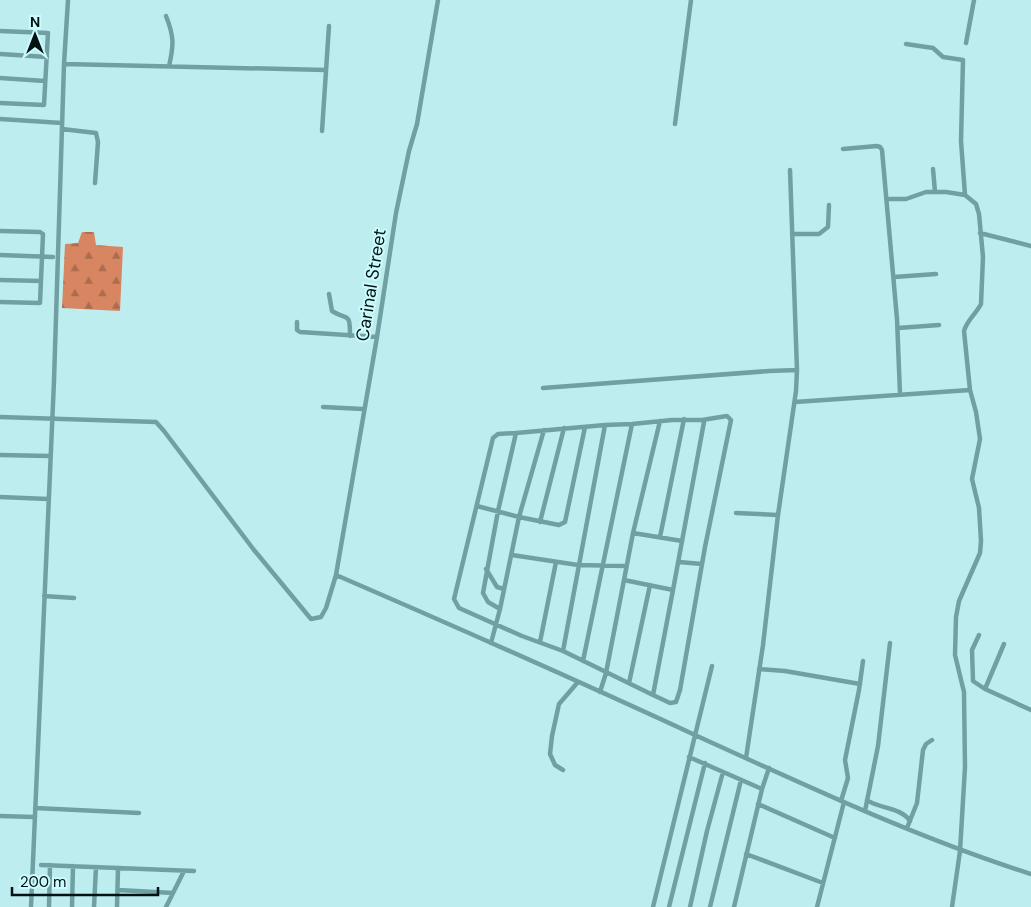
<svg xmlns="http://www.w3.org/2000/svg" width="1031" height="907" viewBox="0 0 1031 907" font-family="'DM Sans',sans-serif">
  <defs>
    <pattern id="forest-firs" width="22" height="20" patternUnits="userSpaceOnUse" patternTransform="scale(1.25)"><rect width="22" height="20" fill="#d88661"/><path d="M5 1l3.5 6h-7zM16 11l3.5 6h-7z" fill="#ad6c4f"/></pattern>
  </defs>
  <rect width="100%" height="100%" fill="#beedf0"/>
  <path fill="url(#forest-firs)" d="M 82,232 L 94,232 L 96,245 L 123,247 L 120,311 L 62,308 L 65,244 L 78,243 Z"/>
  <g fill="none" stroke-linecap="round" stroke-linejoin="round">
    <path stroke="#71a0a2" stroke-width="4.5" d="M 166,16 C 174,36 174,45 169,66
      M 0,31 L 48,33 L 44,105 L 0,103
      M 966,43 L 974,0
      M 906,44 L 933,48 L 943,57 L 963,60 L 961,141 L 965,195
      M 0,54 L 47,57
      M 64,64 L 326,70
      M 0,78 L 45,81
      M 0,119 L 62,123
      M 675,124 L 691,0
      M 62,129 L 96,133 L 98,142 L 95,183
      M 322,131 L 329,26
      M 843,149 L 877,146 L 880,147 L 882,150 L 897,319 L 900,394
      M 933,169 L 935,192
      M 887,199 L 906,199 L 926,192 L 946,192 L 965,195 L 976,204 L 979,214 L 983,257 L 981,304 C 976,314 967,320 964,331 L 970,390
      M 0,231 L 40,232 L 43,234 L 40,303 L 0,302
      M 980,233 L 1031,246
      M 792,234 L 819,234 L 828,227 L 829,205
      M 0,255 L 53,257
      M 894,277 L 936,274
      M 0,280 L 41,281
      M 329,294 L 332,311 C 348,321 350,311 350,336
      M 297,322 L 297,330 L 300,332 L 377,337
      M 898,328 L 939,325
      M 543,388 L 769,371 L 797,370
      M 795,402 L 970,390 L 976,412 L 980,439 L 972,479 L 979,508 L 981,541 L 980,553 L 959,601 L 956,617 L 955,655 L 964,692 L 965,767 L 960,851 L 952,907
      M 323,407 L 363,409
      M 0,417 L 156,422 L 164,431 L 254,550 L 311,619 L 321,617 L 326,608 L 336,575 C 461,629 585,684 708,741 C 814,789 920,839 1031,874
      M 632,424 L 672,420 L 702,420 L 704,422 L 673,590
      M 544,430 L 519,517 L 559,525 L 565,522 L 585,427
      M 516,433 L 498,434 L 493,438 L 454,599 L 459,608 L 522,636 L 563,651 L 653,695
      M 0,455 L 49,456
      M 0,497 L 48,499
      M 477,506 L 519,517 L 500,609 L 491,643
      M 736,513 L 778,515
      M 540,522 L 564,428
      M 633,533 L 682,541
      M 660,537 L 684,419
      M 512,555 L 578,565 L 626,566
      M 679,562 L 702,564
      M 486,569 L 497,587 L 504,589
      M 336,575 L 377,337 L 396,213 L 409,151 L 417,124 L 438,0
      M 624,580 L 633,533 L 660,421
      M 44,596 L 74,598
      M 500,609 L 488,602 L 483,593 L 498,511 L 516,433 L 605,425
      M 979,635 L 972,650 L 973,681 L 985,689 L 1031,710
      M 540,642 L 556,562
      M 563,651 L 605,425 L 632,424 L 583,661
      M 759,669 L 785,671 L 860,684
      M 629,683 L 650,585
      M 985,689 L 1004,644
      M 600,692 L 606,673 L 624,580 L 673,590 L 653,695 L 670,703 L 676,702 L 680,690 L 705,547 L 731,420 L 727,416 L 702,420
      M 689,757 L 762,789
      M 746,758 L 763,645 L 778,515 L 796,391 L 797,370 L 790,170
      M 563,770 L 555,765 L 550,754 L 552,736 L 559,704 L 578,682
      M 867,800 C 879,809 901,807 910,821
      M 841,801 L 848,778 L 845,760 L 859,690 L 863,661
      M 758,804 L 835,838
      M 35,808 L 139,813
      M 865,811 L 878,746 L 890,643
      M 0,816 L 34,817
      M 907,828 L 917,803 L 923,750 L 926,744 L 932,740
      M 746,854 L 823,883
      M 41,865 L 194,871
      M 118,890 L 173,893
      M 31,907 L 54,381 L 64,64 L 68,0
      M 49,907 L 50,865
      M 72,907 L 73,866
      M 94,907 L 96,867
      M 117,907 L 118,868
      M 166,907 L 184,871
      M 653,907 L 712,666
      M 669,907 L 705,763
      M 690,907 L 707,831 L 723,772
      M 710,907 L 741,780
      M 734,907 L 762,789 L 769,768
      M 817,907 L 844,802"/>
  </g>
  <g text-anchor="middle" dominant-baseline="central" stroke-width="4" stroke-linejoin="round" paint-order="stroke">
    <g font-size="18" fill="#021213" stroke="#cbfbfd">
      <text transform="translate(371 285) rotate(-81)">Carinal Street</text>
    </g>
  </g>
  <g transform="translate(35 35)" stroke="#cbfbfd" stroke-width="4" paint-order="stroke">
  <path d="M0-4L9 19L0 12L-9 19Z" fill="#021213"/>
  <text y="-8" font-size="14" font-weight="bold" text-anchor="middle" fill="#021213">N</text>
  </g>
  <path d="M12 887v8h146v-8" fill="none" stroke="#021213" stroke-width="2.5"/>
  <text x="20" y="887" font-size="15" fill="#021213" stroke="#cbfbfd" stroke-width="4" paint-order="stroke">200 m</text>
</svg>
